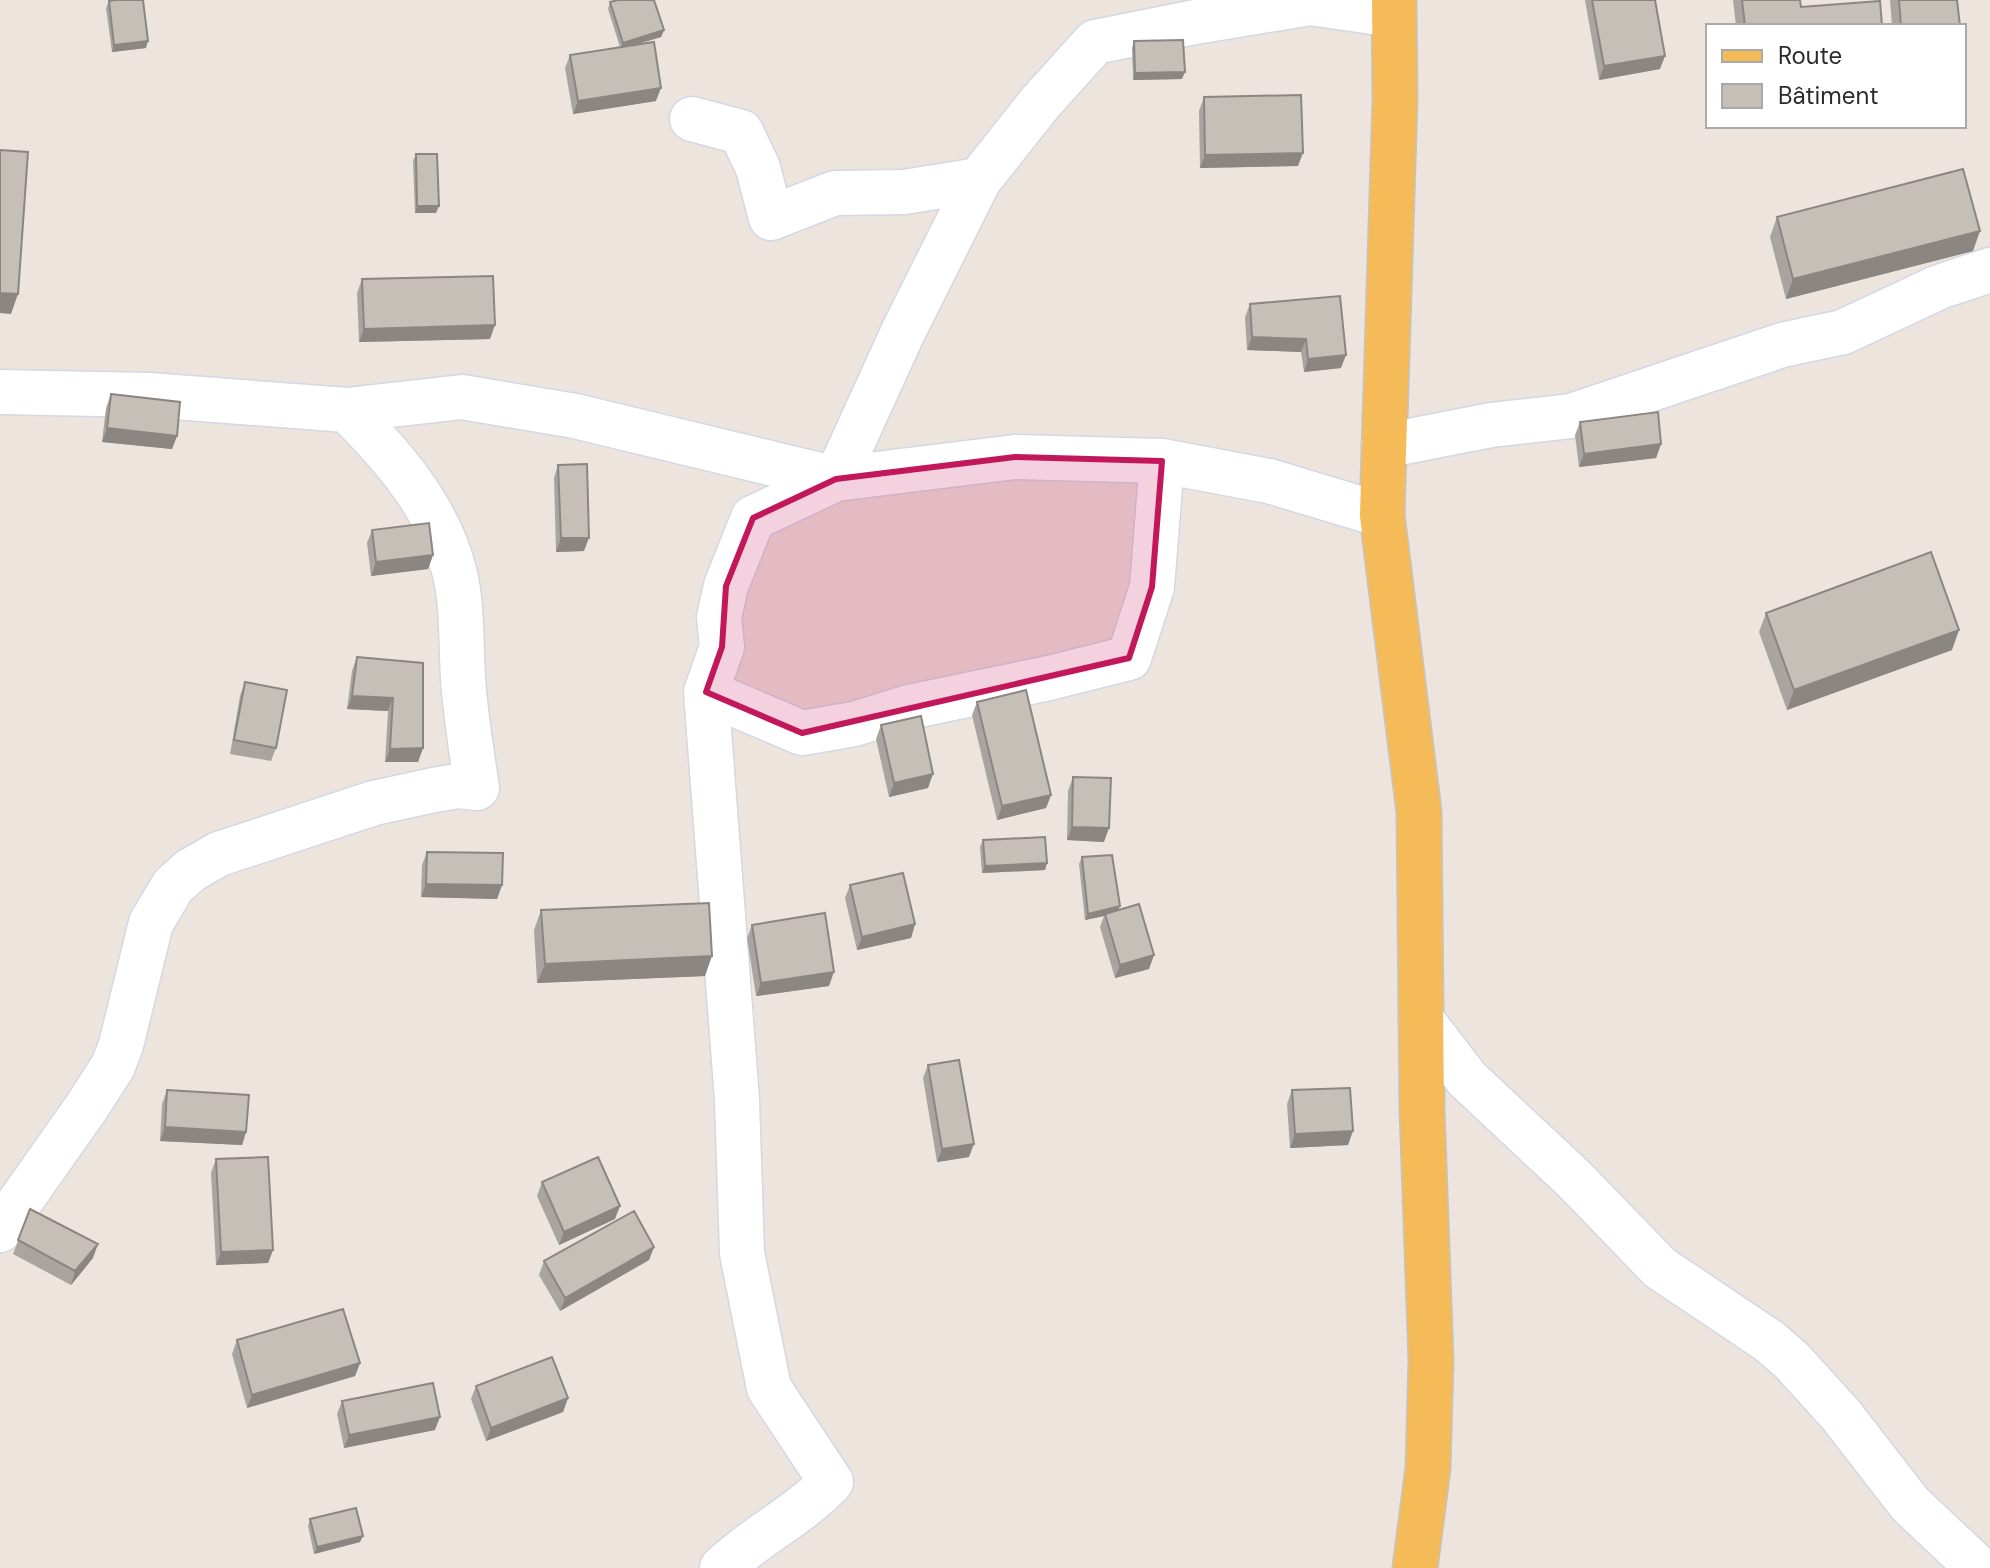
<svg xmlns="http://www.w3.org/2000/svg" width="1990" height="1568" viewBox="0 0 1990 1568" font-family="'DM Sans',sans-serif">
  <rect width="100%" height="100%" fill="#ede4dd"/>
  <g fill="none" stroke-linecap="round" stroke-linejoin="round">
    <g stroke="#d2d8e4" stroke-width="47">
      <path id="minor" d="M 692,119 L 741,132 L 758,168 L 771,218 L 835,193 L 904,192 L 979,180
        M 0,392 L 149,395 L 347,410 L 462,397 L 575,416 L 836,479
        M 1384,446 L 1491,425 L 1571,416 L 1782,345 L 1843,332 L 1939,287 L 1990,270
        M 836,479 L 903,332 L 979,180 L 1040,103 L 1095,42 L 1195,22 L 1310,3 L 1394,15
        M 706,692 L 802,733 L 854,724 L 909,707 L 1049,678 L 1129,658 L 1152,587 L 1162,461
        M 1421,1019 L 1467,1079 L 1575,1180 L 1660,1268 L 1769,1341 L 1792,1361 L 1841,1415 L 1910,1504 L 1978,1568
        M 0,1230 L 86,1108 L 113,1066 L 121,1045 L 151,923 L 173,886 L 191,870 L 219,854 L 374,803 L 434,790 L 458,786 L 477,788 C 472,756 467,724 464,691 C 460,652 464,609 454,570 C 437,506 392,455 347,410
        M 722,1568 C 756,1536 798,1516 831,1482 L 769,1388 L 742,1253 L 737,1100 L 706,692 L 722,647 L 719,617 L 726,586 L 753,518 L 836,479 L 1015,457 L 1162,461 L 1269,481 L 1382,515"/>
    </g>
    <g stroke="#c4c4c4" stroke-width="47">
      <path id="major" d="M 1394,0 L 1395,99 L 1382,515 L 1419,812 L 1422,1109 L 1431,1360 L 1428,1468 L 1415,1568"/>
    </g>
    <use href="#minor" stroke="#fff" stroke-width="44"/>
    <use href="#major" stroke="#f6bb59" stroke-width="44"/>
  </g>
  <path fill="#aaa49e" d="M 1585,0 L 1655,0 L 1660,69 L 1599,80 Z
    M 1733,0 L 1800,0 L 1801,7 L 1882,26 L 1736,26 Z
    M 1890,0 L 1957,0 L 1960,26 L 1892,26 Z
    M 109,1 L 146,48 L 112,52 L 106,8 Z
    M 610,2 L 664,30 L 661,37 L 637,44 L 656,101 L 573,114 L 565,68 L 570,55 L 620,47 L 608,9 Z
    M 1134,41 L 1182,79 L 1133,80 L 1132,48 Z
    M 1204,97 L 1298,166 L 1200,168 L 1199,111 Z
    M 416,154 L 436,213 L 415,213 L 413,161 Z
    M 1777,217 L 1973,251 L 1786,299 L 1770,237 Z
    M 362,279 L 490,339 L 359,342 L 357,293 Z
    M 1340,296 L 1341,368 L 1304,372 L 1301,352 L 1247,350 L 1245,317 L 1250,304 Z
    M 111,394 L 177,436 L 172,449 L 102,442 L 106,408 Z
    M 1580,422 L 1661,444 L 1656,458 L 1579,467 L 1575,435 Z
    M 558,465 L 584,551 L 556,552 L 554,478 Z
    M 372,530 L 433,555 L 428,569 L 371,576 L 367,543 Z
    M 1766,613 L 1952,650 L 1787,710 L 1759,632 Z
    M 357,657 L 423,663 L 423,748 L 418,762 L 385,762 L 388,711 L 347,709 L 352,671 Z
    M 245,682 L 276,748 L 271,761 L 230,754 L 240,696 Z
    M 977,702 L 1051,795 L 1046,808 L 997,820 L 972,715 Z
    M 881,725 L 928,788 L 889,797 L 876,739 Z
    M 1073,777 L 1104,842 L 1067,840 L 1068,791 Z
    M 983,840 L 1047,863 L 1045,870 L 982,873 L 980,847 Z
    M 427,852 L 502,885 L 497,899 L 421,897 L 422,865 Z
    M 1082,857 L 1119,910 L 1149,969 L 1115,978 L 1100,927 L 1104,916 L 1085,920 L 1079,864 Z
    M 850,885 L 915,924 L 911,938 L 857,950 L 845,898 Z
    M 541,910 L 705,976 L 537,983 L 534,930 Z
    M 752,925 L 829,986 L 756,996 L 747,938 Z
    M 928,1065 L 969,1157 L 937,1162 L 923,1078 Z
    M 167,1090 L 246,1132 L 242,1145 L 160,1141 L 162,1104 Z
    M 1292,1090 L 1348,1145 L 1290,1148 L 1287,1104 Z
    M 216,1159 L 273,1250 L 268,1263 L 216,1265 L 211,1173 Z
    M 542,1182 L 615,1219 L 559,1245 L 537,1196 Z
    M 30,1209 L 93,1258 L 71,1285 L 13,1254 Z
    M 654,1247 L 649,1260 L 560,1311 L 539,1275 L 544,1261 Z
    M 237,1340 L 360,1363 L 355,1376 L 247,1408 L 232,1354 Z
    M 476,1386 L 568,1398 L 563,1412 L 486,1441 L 471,1399 Z
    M 342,1401 L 435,1430 L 344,1448 L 337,1414 Z
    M 310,1519 L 360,1542 L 314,1554 L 308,1526 Z"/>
  <path fill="#8b8681" d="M 664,30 L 661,37 L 621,49 L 623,43 Z
    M 148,41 L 146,48 L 112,52 L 114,45 Z
    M 1665,56 L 1660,69 L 1599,80 L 1604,66 Z
    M 1185,72 L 1182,79 L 1133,80 L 1135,73 Z
    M 661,88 L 656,101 L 573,114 L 578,101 Z
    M 1303,153 L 1298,166 L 1200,168 L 1205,155 Z
    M 417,206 L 439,206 L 436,213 L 415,213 Z
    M 1980,231 L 1973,251 L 1786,299 L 1793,279 Z
    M 0,293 L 18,294 L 11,314 L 0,313 Z
    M 495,325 L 490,339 L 359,342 L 364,329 Z
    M 1252,337 L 1306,339 L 1301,352 L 1247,350 Z
    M 1346,355 L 1341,368 L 1304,372 L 1308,359 Z
    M 107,428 L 177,436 L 172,449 L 102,442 Z
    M 1661,444 L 1656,458 L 1579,467 L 1584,454 Z
    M 561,538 L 589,538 L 584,551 L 556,552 Z
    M 433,555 L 428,569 L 371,576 L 376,562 Z
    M 1959,630 L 1952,650 L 1787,710 L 1794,690 Z
    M 352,696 L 393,698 L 388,711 L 347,709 Z
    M 423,748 L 418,762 L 385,762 L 390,749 Z
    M 933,774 L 928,788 L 889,797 L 894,783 Z
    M 1051,795 L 1046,808 L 997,820 L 1002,806 Z
    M 1072,827 L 1109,828 L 1104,842 L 1067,840 Z
    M 1047,863 L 1045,870 L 982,873 L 985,866 Z
    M 426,884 L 502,885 L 497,899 L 421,897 Z
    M 1120,906 L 1117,913 L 1105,914 L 1104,916 L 1085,920 L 1088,914 Z
    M 915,924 L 911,938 L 857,950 L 862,937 Z
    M 1154,955 L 1149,969 L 1115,978 L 1120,965 Z
    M 712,956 L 705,976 L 537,983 L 545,964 Z
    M 834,972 L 829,986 L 756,996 L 761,983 Z
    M 165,1127 L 246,1132 L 242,1145 L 160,1141 Z
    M 1353,1131 L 1348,1145 L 1290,1148 L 1295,1134 Z
    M 974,1144 L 969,1157 L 937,1162 L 942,1149 Z
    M 620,1206 L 615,1219 L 559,1245 L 564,1232 Z
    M 98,1244 L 93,1258 L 71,1285 L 75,1271 Z
    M 654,1247 L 649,1260 L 560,1311 L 565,1298 Z
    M 273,1250 L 268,1263 L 216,1265 L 221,1252 Z
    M 360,1363 L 355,1376 L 247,1408 L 252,1395 Z
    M 568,1398 L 563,1412 L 486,1441 L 491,1428 Z
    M 440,1417 L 435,1430 L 344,1448 L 349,1435 Z
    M 363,1536 L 360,1542 L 314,1554 L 317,1547 Z"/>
  <path fill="#c6bfb8" stroke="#8b8681" stroke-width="2" d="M 115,0 L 143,0 L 148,41 L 114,45 L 109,1 Z
    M 618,0 L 654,0 L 664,30 L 623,43 L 610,2 Z
    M 1592,0 L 1655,0 L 1665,56 L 1604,66 Z
    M 1742,0 L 1800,0 L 1801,7 L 1880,1 L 1882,26 L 1745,26 Z
    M 1899,0 L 1957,0 L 1960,26 L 1901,26 Z
    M 1183,40 L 1185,72 L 1135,73 L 1134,41 Z
    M 654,42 L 661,88 L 578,101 L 570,55 Z
    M 1301,95 L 1303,153 L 1205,155 L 1204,97 Z
    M 0,150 L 28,152 L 18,294 L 0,293 Z
    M 416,154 L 437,154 L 439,206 L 417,206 Z
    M 1963,169 L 1980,231 L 1793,279 L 1777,217 Z
    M 493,276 L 495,325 L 364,329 L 362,279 Z
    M 1340,296 L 1346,355 L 1308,359 L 1306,339 L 1252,337 L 1250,304 Z
    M 111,394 L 180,402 L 177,436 L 107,428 Z
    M 1658,412 L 1661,444 L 1584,454 L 1580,422 Z
    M 587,464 L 589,538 L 561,538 L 558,465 Z
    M 429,523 L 433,555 L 376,562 L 372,530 Z
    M 1931,552 L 1959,630 L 1794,690 L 1766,613 Z
    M 357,657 L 423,663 L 423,748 L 390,749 L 393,698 L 352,696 Z
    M 245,682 L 287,690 L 276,748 L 234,740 Z
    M 1026,690 L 1051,795 L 1002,806 L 977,702 Z
    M 921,716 L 933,774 L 894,783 L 881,725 Z
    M 1073,777 L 1111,778 L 1109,828 L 1072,827 Z
    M 1045,837 L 1047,863 L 985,866 L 983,840 Z
    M 427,852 L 503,853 L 502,885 L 426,884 Z
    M 1112,855 L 1120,906 L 1088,914 L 1082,857 Z
    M 903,873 L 915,924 L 862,937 L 850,885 Z
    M 709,903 L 712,956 L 545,964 L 541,910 Z
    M 1139,904 L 1154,955 L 1120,965 L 1105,914 Z
    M 825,913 L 834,972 L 761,983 L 752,925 Z
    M 959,1060 L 974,1144 L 942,1149 L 928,1065 Z
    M 1350,1088 L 1353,1131 L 1295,1134 L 1292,1090 Z
    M 167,1090 L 249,1095 L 246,1132 L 165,1127 Z
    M 268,1157 L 273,1250 L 221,1252 L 216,1159 Z
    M 598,1157 L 620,1206 L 564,1232 L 542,1182 Z
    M 30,1209 L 98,1244 L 75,1271 L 18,1240 Z
    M 634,1211 L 654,1247 L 565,1298 L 544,1261 Z
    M 343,1309 L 360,1363 L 252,1395 L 237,1340 Z
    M 552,1357 L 568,1398 L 491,1428 L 476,1386 Z
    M 433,1383 L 440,1417 L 349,1435 L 342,1401 Z
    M 356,1508 L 363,1536 L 317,1547 L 310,1519 Z"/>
  <path fill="#c2185b" fill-opacity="0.2" stroke="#c2185b" stroke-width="6" stroke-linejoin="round" d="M 1015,457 L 1162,461 L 1152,587 L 1129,658 L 802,733 L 706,692 L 722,647 L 726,586 L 753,518 L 836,479 Z"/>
  <rect x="1706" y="24" width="260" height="104" fill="#ffffff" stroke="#aaaaaa" stroke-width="2"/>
  <rect x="1722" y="50" width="40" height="12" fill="#f6bb59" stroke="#aaaaaa" stroke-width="2"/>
  <text x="1778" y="64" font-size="24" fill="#2b2b2b">Route</text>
  <rect x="1722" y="84" width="40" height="24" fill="#c6bfb8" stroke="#aaaaaa" stroke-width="2"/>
  <text x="1778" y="104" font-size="24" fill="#2b2b2b">Bâtiment</text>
</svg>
